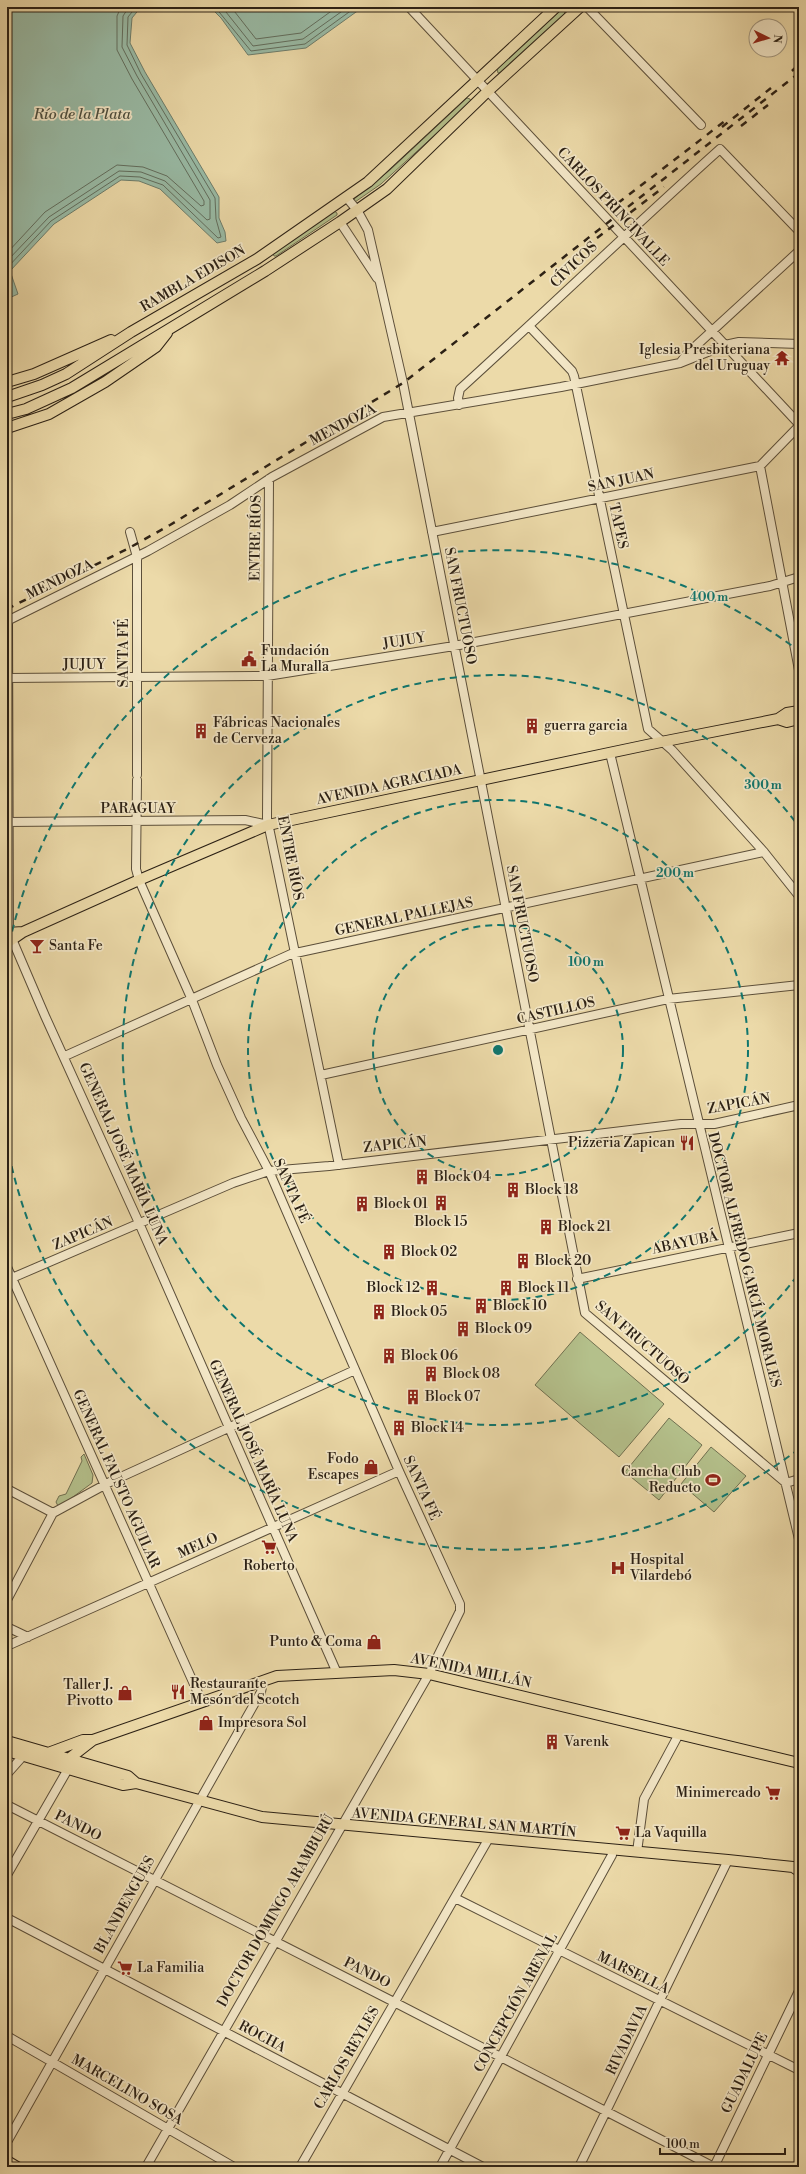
<svg xmlns="http://www.w3.org/2000/svg" width="806" height="2174" viewBox="0 0 806 2174" font-family="'Libre Bodoni',serif">
  <rect width="100%" height="100%" fill="#ecdaa9"/>
  <filter id="stains"><feTurbulence type="fractalNoise" baseFrequency=".005" numOctaves="4"/><feColorMatrix values="0 0 0 0 .2 0 0 0 0 .09 0 0 0 0 .02 0 0 0 .5 -.17"/></filter>
  <radialGradient id="worn" r=".72"><stop offset=".6" stop-color="#630" stop-opacity="0"/><stop offset="1" stop-color="#630" stop-opacity=".3"/></radialGradient>
  <path fill="#b4c08b" stroke="#707050" d="M 561,10 L 564,11 L 565,14 L 500,73 L 498,73 L 497,69 Z
    M 467,98 L 470,99 L 471,102 L 381,184 L 355,202 L 354,199 L 390,170 Z
    M 334,211 L 337,213 L 337,215 L 276,256 L 274,256 L 273,254 Z
    M 580,1332 L 664,1404 L 619,1457 L 535,1385 Z
    M 669,1418 L 702,1445 L 659,1500 L 625,1472 Z
    M 711,1447 L 746,1476 L 714,1512 L 681,1484 Z
    M 84,1454 L 93,1475 L 92,1483 L 62,1505 L 58,1506 L 56,1502 L 59,1496 L 66,1494 L 82,1461 L 81,1457 Z"/>
  <path fill="#99bba6" stroke="#6d7d6c" d="M 7,7 L 141,7 L 132,18 L 130,43 L 145,72 L 219,197 L 219,218 L 225,232 L 226,241 L 217,243 L 160,189 L 139,181 L 121,180 L 54,224 L 10,271 L 18,294 L 7,299 Z
    M 210,7 L 363,7 L 306,48 L 248,55 L 221,18 Z"/>
  <g fill="none" stroke-linecap="round" stroke-linejoin="round">
    <path stroke="#626e5e" stroke-width="1" d="M 215,7 L 251,51 L 305,44 L 356,7
      M 222,7 L 253,46 L 303,39 L 348,7
      M 231,7 L 256,39 L 301,33 L 337,7
      M 7,253 L 45,212 L 117,165 L 143,167 L 167,176 L 201,206 L 204,205 L 204,201 L 132,79 L 117,50 L 117,16 L 121,7
      M 7,261 L 49,217 L 119,171 L 141,172 L 165,181 L 207,220 L 210,219 L 210,200 L 137,76 L 122,47 L 123,16 L 129,7
      M 7,268 L 51,221 L 120,176 L 140,177 L 163,185 L 218,238 L 221,237 L 216,219 L 215,198 L 141,74 L 127,45 L 128,17 L 136,7"/>
    <g stroke="#5c4f3a" stroke-width="10">
      <path id="minor" d="M 409,7 L 799,424
        M 587,7 L 701,125
        M 346,197 L 357,210 L 368,230 L 403,383 L 585,1313 L 786,1483 L 799,1479
        M 340,222 L 377,278
        M 529,326 L 572,371 L 574,376 L 648,729 L 672,750 L 764,852 L 799,896
        M 680,363 L 687,354 L 799,251
        M 459,405 L 458,398 L 460,389 C 547,310 632,228 720,149 L 799,231
        M 760,466 L 799,670
        M 269,479 L 267,818 L 339,1165
        M 130,532 L 137,557 L 137,775
        M 432,532 L 760,466 L 799,426
        M 8,620 L 9,932 L 45,1016 L 139,1223 L 337,1673
        M 7,621 L 148,551 L 230,505 L 272,477 L 383,417 L 561,387 L 680,363 L 725,345 L 739,342 L 799,344
        M 7,678 L 267,676 L 454,646 L 770,586 L 799,577
        M 610,753 L 799,1539
        M 137,780 L 136,869 L 139,880 L 192,1000 L 217,1065 L 241,1118 L 269,1171 L 399,1471 L 460,1604 L 460,1611 L 429,1674 L 146,2167
        M 7,822 L 245,820 L 268,825
        M 65,1056 L 291,954 L 764,852
        M 321,1075 L 668,999 L 799,985
        M 7,1267 L 202,1702
        M 577,1279 L 799,1233
        M 7,1284 L 12,1278 L 233,1183 L 269,1171 L 329,1166 L 681,1124 L 714,1124 L 799,1105
        M 7,1489 L 53,1513
        M 7,1600 L 53,1513 L 110,1482 L 355,1370
        M 7,1627 L 28,1637
        M 7,1646 L 399,1471
        M 7,1774 L 23,1756
        M 7,1805 L 394,2002 L 714,2167 L 799,1991
        M 637,1852 L 644,1799 L 679,1734
        M 7,1875 L 68,1769
        M 455,1898 L 799,2070
        M 7,1918 L 483,2167
        M 7,2036 L 234,2167
        M 7,2142 L 261,1692 L 263,1681
        M 300,2167 L 489,1838
        M 440,2167 L 612,1855 L 612,1851
        M 579,2167 L 728,1860"/>
    </g>
    <g stroke="#2c2115" stroke-width="12">
      <path id="major" d="M 7,382 L 34,374 L 111,340
        M 7,397 L 42,385 L 66,374 L 131,332 L 257,259 L 368,182 L 556,7
        M 7,414 L 26,409 L 72,388 L 265,271 L 340,222 L 387,189 L 488,91 L 580,7
        M 7,428 L 49,414 L 105,382 L 156,347 L 167,333
        M 778,719 L 787,722 L 799,719
        M 7,933 L 23,932
        M 7,943 L 23,932 L 139,880 L 268,825 L 661,742 L 778,719 L 787,713 L 799,711
        M 7,1741 L 128,1776 L 136,1783
        M 7,1751 L 123,1785 L 136,1783 L 262,1817 L 728,1860 L 793,1867 L 799,1871
        M 48,1753 L 83,1740 L 93,1740 L 277,1676 L 394,1670 L 429,1674 L 799,1763
        M 66,1761 L 93,1740
        M 7,2161 L 17,2167"/>
    </g>
    <use href="#minor" stroke="#f3e7c7" stroke-width="8"/>
    <use href="#major" stroke="#ecdaa9" stroke-width="10"/>
    <path stroke="#2c2115" stroke-width="2.5" stroke-dasharray="7 7" stroke-linecap="butt" d="M 792,71 L 799,64
      M 741,126 L 768,105
      M 722,127 L 771,88
      M 618,203 L 725,121
      M 597,238 L 664,187
      M 7,609 L 129,548 L 170,525 L 403,383 L 799,73"/>
  </g>
  <g fill="none" stroke="#0f766e" stroke-width="2" stroke-dasharray="7 5">
    <circle cx="498" cy="1050" r="125"/>
    <circle cx="498" cy="1050" r="250"/>
    <path d="M797 1276A375 375 0 1 1 797 824"/>
    <path d="M799 1449A500 500 0 0 1 7 1145M7 955A500 500 0 0 1 799 651"/>
  </g>
  <defs>
    <g id="temple-bare" transform="scale(1.2)"><path d="M0-6L5-2H3V0L6.5 2.5H4V6H1.5V3h-3V6H-4V2.5H-6.5L-3 0V-2H-5Z" fill="#8f2418" stroke="#f3e7c7" stroke-width="2.5" paint-order="stroke"/></g>
    <g id="civic-bare" transform="scale(1.2)"><path d="M-.6-6.5H3V-4.5H.6V-3L4-1V1h2V6H-6V1h2V-1L-.6-3ZM-1.2 2.5V6h2.4V2.5Z" fill="#8f2418" stroke="#f3e7c7" stroke-width="2.5" paint-order="stroke"/></g>
    <g id="building-bare" transform="scale(1.2)"><path d="M-4-6H4V6H1V3H-1V6H-4ZM-2.5-4.3h1.7v1.8h-1.7ZM.8-4.3h1.7v1.8H.8ZM-2.5-1h1.7V.8h-1.7ZM.8-1h1.7V.8H.8Z" fill="#8f2418" stroke="#f3e7c7" stroke-width="2.5" paint-order="stroke"/></g>
    <g id="bar-bare" transform="scale(1.2)"><path d="M-6-5H6L.8 .8V4.5H3.5V6h-7V4.5H-.8V.8Z" fill="#8f2418" stroke="#f3e7c7" stroke-width="2.5" paint-order="stroke"/></g>
    <g id="restaurant-bare" transform="scale(1.2)"><path d="M-5-6h1v4h1v-4h1v4h1v-4h1v5L-1.5 .5V6h-2V.5L-5-1ZM5-6V6H3V1.5H1.5Q1.5-4 5-6Z" fill="#8f2418" stroke="#f3e7c7" stroke-width="2.5" paint-order="stroke"/></g>
    <g id="shop-bare" transform="scale(1.2)"><path d="M-5-2.5h2.3a2.7 3.5 0 0 1 5.4 0H5L5.5 6h-11ZM-1.5-2.5h3a1.5 2.3 0 0 0-3 0Z" fill="#8f2418" stroke="#f3e7c7" stroke-width="2.5" paint-order="stroke"/></g>
    <g id="stadium-bare" transform="scale(1.2)"><path d="M0-5a6.5 5 0 1 0 0 10a6.5 5 0 1 0 0-10ZM-3.5-1.8h7v3.6h-7Z" fill="#8f2418" stroke="#f3e7c7" stroke-width="2.5" paint-order="stroke"/></g>
    <g id="supermarket-bare" transform="scale(1.2)"><path d="M-6-5.5h2.5l.6 2H6L4.5 2H-2.5L-4.4-4H-6ZM-1.5 3.2a1.3 1.3 0 1 0 .1 0ZM3 3.2a1.3 1.3 0 1 0 .1 0Z" fill="#8f2418" stroke="#f3e7c7" stroke-width="2.5" paint-order="stroke"/></g>
    <g id="hospital-bare" transform="scale(1.2)"><path d="M-5-5h3v3.5h4V-5h3V5h-3V1.5h-4V5h-3Z" fill="#8f2418" stroke="#f3e7c7" stroke-width="2.5" paint-order="stroke"/></g>
  </defs>
  <g fill-rule="evenodd">
    <use href="#temple-bare" x="782" y="358"/>
    <use href="#civic-bare" x="249" y="659"/>
    <use href="#building-bare" x="532" y="726"/>
    <use href="#building-bare" x="201" y="731"/>
    <use href="#bar-bare" x="37" y="946"/>
    <use href="#restaurant-bare" x="687" y="1143"/>
    <use href="#building-bare" x="422" y="1177"/>
    <use href="#building-bare" x="513" y="1190"/>
    <use href="#building-bare" x="441" y="1203"/>
    <use href="#building-bare" x="362" y="1204"/>
    <use href="#building-bare" x="546" y="1227"/>
    <use href="#building-bare" x="389" y="1252"/>
    <use href="#building-bare" x="523" y="1261"/>
    <use href="#building-bare" x="432" y="1288"/>
    <use href="#building-bare" x="506" y="1288"/>
    <use href="#building-bare" x="481" y="1306"/>
    <use href="#building-bare" x="379" y="1312"/>
    <use href="#building-bare" x="463" y="1329"/>
    <use href="#building-bare" x="389" y="1356"/>
    <use href="#building-bare" x="431" y="1374"/>
    <use href="#building-bare" x="413" y="1397"/>
    <use href="#building-bare" x="399" y="1428"/>
    <use href="#shop-bare" x="371" y="1467"/>
    <use href="#stadium-bare" x="713" y="1480"/>
    <use href="#supermarket-bare" x="269" y="1547"/>
    <use href="#hospital-bare" x="618" y="1568"/>
    <use href="#shop-bare" x="374" y="1642"/>
    <use href="#restaurant-bare" x="178" y="1692"/>
    <use href="#shop-bare" x="125" y="1693"/>
    <use href="#shop-bare" x="206" y="1723"/>
    <use href="#building-bare" x="552" y="1742"/>
    <use href="#supermarket-bare" x="773" y="1793"/>
    <use href="#supermarket-bare" x="623" y="1833"/>
    <use href="#supermarket-bare" x="125" y="1968"/>
  </g>
  <g text-anchor="middle" dominant-baseline="central" stroke-width="3.5" stroke-linejoin="round" paint-order="stroke">
    <g font-size="14" fill="#2c2115" stroke="#f3e7c7">
      <text transform="translate(613 207) rotate(47)">CARLOS PRINCIVALLE</text>
      <text transform="translate(574 265) rotate(-44)">CÍVICOS</text>
      <text transform="translate(193 279) rotate(-30)">RAMBLA EDISON</text>
      <text transform="translate(343 425) rotate(-28)">MENDOZA</text>
      <text transform="translate(621 481) rotate(-12)">SAN JUAN</text>
      <text transform="translate(618 526) rotate(78)">TAPES</text>
      <text transform="translate(256 538) rotate(-89)">ENTRE RÍOS</text>
      <text transform="translate(60 580) rotate(-26)">MENDOZA</text>
      <text transform="translate(460 606) rotate(79)">SAN FRUCTUOSO</text>
      <text transform="translate(404 641) rotate(-9)">JUJUY</text>
      <text transform="translate(124 653) rotate(-90)">SANTA FÉ</text>
      <text x="84" y="665">JUJUY</text>
      <text transform="translate(389 785) rotate(-12)">AVENIDA AGRACIADA</text>
      <text x="138" y="809">PARAGUAY</text>
      <text transform="translate(290 858) rotate(79)">ENTRE RÍOS</text>
      <text transform="translate(404 917) rotate(-12)">GENERAL PALLEJAS</text>
      <text transform="translate(522 924) rotate(79)">SAN FRUCTUOSO</text>
      <text transform="translate(556 1011) rotate(-13)">CASTILLOS</text>
      <text transform="translate(739 1104) rotate(-10)">ZAPICÁN</text>
      <text transform="translate(395 1145) rotate(-6)">ZAPICÁN</text>
      <text transform="translate(123 1154) rotate(66)">GENERAL JOSÉ MARÍA LUNA</text>
      <text transform="translate(291 1191) rotate(66)">SANTA FÉ</text>
      <text transform="translate(83 1234) rotate(-23)">ZAPICÁN</text>
      <text transform="translate(685 1243) rotate(-12)">ABAYUBÁ</text>
      <text transform="translate(744 1260) rotate(76)">DOCTOR ALFREDO GARCÍA MORALES</text>
      <text transform="translate(642 1343) rotate(41)">SAN FRUCTUOSO</text>
      <text transform="translate(253 1451) rotate(66)">GENERAL JOSÉ MARÍA LUNA</text>
      <text transform="translate(116 1479) rotate(66)">GENERAL FAUSTO AGUILAR</text>
      <text transform="translate(421 1488) rotate(66)">SANTA FÉ</text>
      <text transform="translate(198 1546) rotate(-24)">MELO</text>
      <text transform="translate(471 1671) rotate(12)">AVENIDA MILLÁN</text>
      <text transform="translate(464 1823) rotate(5)">AVENIDA GENERAL SAN MARTÍN</text>
      <text transform="translate(78 1826) rotate(27)">PANDO</text>
      <text transform="translate(125 1905) rotate(-61)">BLANDENGUES</text>
      <text transform="translate(276 1911) rotate(-60)">DOCTOR DOMINGO ARAMBURÚ</text>
      <text transform="translate(367 1973) rotate(27)">PANDO</text>
      <text transform="translate(633 1973) rotate(26)">MARSELLA</text>
      <text transform="translate(516 2003) rotate(-61)">CONCEPCIÓN ARENAL</text>
      <text transform="translate(262 2037) rotate(28)">ROCHA</text>
      <text transform="translate(627 2040) rotate(-64)">RIVADAVIA</text>
      <text transform="translate(347 2058) rotate(-60)">CARLOS REYLES</text>
      <text transform="translate(745 2073) rotate(-64)">GUADALUPE</text>
      <text transform="translate(127 2090) rotate(30)">MARCELINO SOSA</text>
    </g>
    <g font-size="14" fill="#2c2115" stroke="#f3e7c7" text-anchor="start">
      <text x="770" y="350" text-anchor="end">Iglesia Presbiteriana<tspan x="770" dy="16">del Uruguay</tspan></text>
      <text x="261" y="651">Fundación<tspan x="261" dy="16">La Muralla</tspan></text>
      <text x="213" y="723">Fábricas Nacionales<tspan x="213" dy="16">de Cerveza</tspan></text>
      <text x="544" y="726">guerra garcia</text>
      <text x="49" y="946">Santa Fe</text>
      <text x="675" y="1143" text-anchor="end">Pizzeria Zapican</text>
      <text x="434" y="1177">Block 04</text>
      <text x="525" y="1190">Block 18</text>
      <text x="374" y="1204">Block 01</text>
      <text x="441" y="1222" text-anchor="middle">Block 15</text>
      <text x="558" y="1227">Block 21</text>
      <text x="401" y="1252">Block 02</text>
      <text x="535" y="1261">Block 20</text>
      <text x="420" y="1288" text-anchor="end">Block 12</text>
      <text x="518" y="1288">Block 11</text>
      <text x="493" y="1306">Block 10</text>
      <text x="391" y="1312">Block 05</text>
      <text x="475" y="1329">Block 09</text>
      <text x="401" y="1356">Block 06</text>
      <text x="443" y="1374">Block 08</text>
      <text x="425" y="1397">Block 07</text>
      <text x="411" y="1428">Block 14</text>
      <text x="359" y="1459" text-anchor="end">Fodo<tspan x="359" dy="16">Escapes</tspan></text>
      <text x="701" y="1472" text-anchor="end">Cancha Club<tspan x="701" dy="16">Reducto</tspan></text>
      <text x="630" y="1560">Hospital<tspan x="630" dy="16">Vilardebó</tspan></text>
      <text x="269" y="1566" text-anchor="middle">Roberto</text>
      <text x="362" y="1642" text-anchor="end">Punto &amp; Coma</text>
      <text x="190" y="1684">Restaurante<tspan x="190" dy="16">Mesón del Scotch</tspan></text>
      <text x="113" y="1685" text-anchor="end">Taller J.<tspan x="113" dy="16">Pivotto</tspan></text>
      <text x="218" y="1723">Impresora Sol</text>
      <text x="564" y="1742">Varenk</text>
      <text x="761" y="1793" text-anchor="end">Minimercado</text>
      <text x="635" y="1833">La Vaquilla</text>
      <text x="137" y="1968">La Familia</text>
    </g>
    <g font-size="15" font-style="italic" fill="#4d4f40" stroke="#f3e7c7">
      <text x="82" y="114">Río de la Plata</text>
    </g>
  </g>
  <circle cx="498" cy="1050" r="6" fill="#0f766e" stroke="#f3e7c7" stroke-width="2"/>
  <g font-size="12" text-anchor="middle" font-weight="bold" fill="#0f766e" stroke="#f3e7c7" stroke-width="3.5" stroke-linejoin="round" paint-order="stroke">
    <text x="709" y="601">400 m</text>
    <text x="763" y="789">300 m</text>
    <text x="675" y="877">200 m</text>
    <text x="586" y="966">100 m</text>
  </g>
  <rect width="806" height="2174" fill="none" stroke="#ecdaa9" stroke-width="24"/>
  <rect x="8" y="8" width="790" height="2158" fill="none" stroke="#2c2115" stroke-width="2"/>
  <rect x="12" y="12" width="782" height="2150" fill="none" stroke="#2c2115"/>
  <g transform="translate(768 38) rotate(95)"><circle r="19" fill="#f3e7c7" stroke="#a39880"/>
  <path d="M0-3L7 15L0 10L-7 15Z" fill="#8f2418"/>
  <text y="-6" font-size="11" font-weight="bold" text-anchor="middle" fill="#2c2115">N</text>
  </g>
  <path d="M660 2148v6h125v-6" fill="none" stroke="#2c2115" stroke-width="2"/>
  <text x="666" y="2148" font-size="12" fill="#2c2115" stroke="#f3e7c7" stroke-width="3" paint-order="stroke">100 m</text>
  <rect width="100%" height="100%" filter="url(#stains)"/>
  <rect width="100%" height="100%" fill="url(#worn)"/>
</svg>
